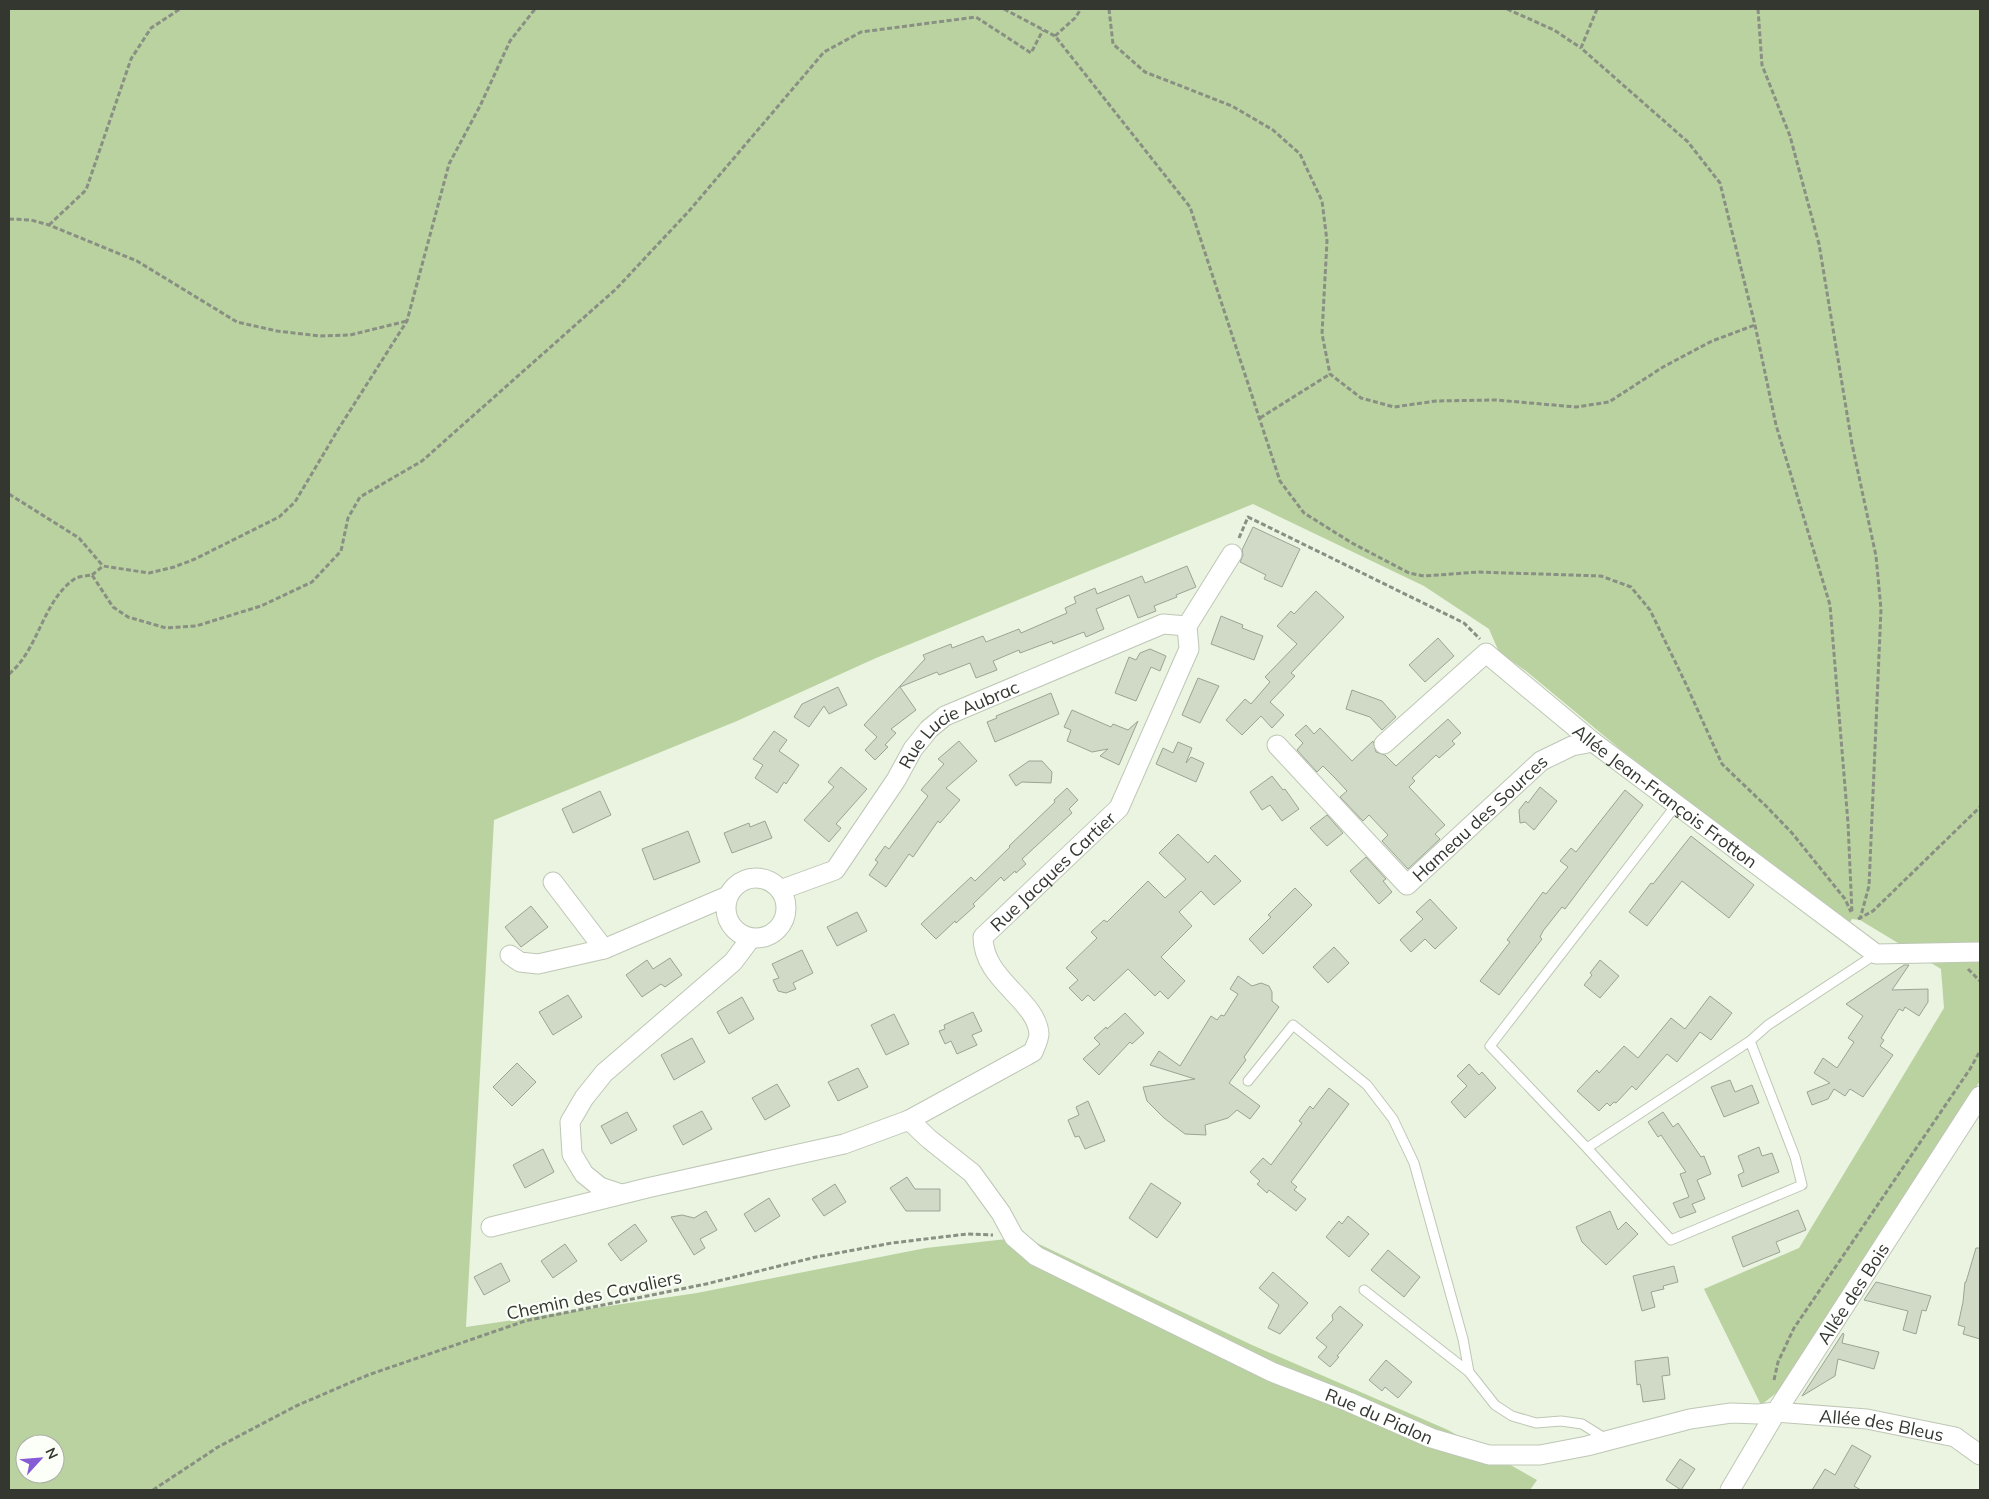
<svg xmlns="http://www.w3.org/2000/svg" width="1989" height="1499" viewBox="0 0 1989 1499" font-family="Mulish,sans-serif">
  <rect width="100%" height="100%" fill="#eaf4e1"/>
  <path fill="#b9d2a0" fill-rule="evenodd" d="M 9,9 L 1980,9 L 1980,1081 L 1779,1391 L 1761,1405 L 1704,1289 L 1799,1248 L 1944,1008 L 1941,969 L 1860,920 L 1852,919 L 1850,922 L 1823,906 L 1620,749 L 1526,671 L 1499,652 L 1489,629 L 1424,586 L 1253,504 L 876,658 L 737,721 L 494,820 L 466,1327 L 697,1293 L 926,1248 L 1024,1237 L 1252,1345 L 1448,1430 L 1537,1480 L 1530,1490 L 9,1490 ZM 25,1444 L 55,1444 L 55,1474 L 25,1474 Z"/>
  <path fill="#d0dac7" stroke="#9ba493" d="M 1253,527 L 1300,549 L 1282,587 L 1264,579 L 1266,575 L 1240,562 L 1243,555 L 1242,550 Z
    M 1187,566 L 1196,587 L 1176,595 L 1177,597 L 1154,606 L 1156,611 L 1138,618 L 1129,595 L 1096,609 L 1104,629 L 1086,637 L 1084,632 L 1053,644 L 1052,641 L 1020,653 L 1019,650 L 993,661 L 997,670 L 976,678 L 970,663 L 939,675 L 937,672 L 900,687 L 916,710 L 891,729 L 896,733 L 885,745 L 888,747 L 875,760 L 865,750 L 877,737 L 864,725 L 925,659 L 923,655 L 951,644 L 952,648 L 983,636 L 986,642 L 1019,629 L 1021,633 L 1067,613 L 1065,608 L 1076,603 L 1074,597 L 1095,588 L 1097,594 L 1142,576 L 1145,583 Z
    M 1316,591 L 1344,617 L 1291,673 L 1295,676 L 1270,702 L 1284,715 L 1272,728 L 1261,716 L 1242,735 L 1226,720 L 1245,699 L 1251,704 L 1270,682 L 1265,677 L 1297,644 L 1277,626 L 1291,611 L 1294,614 Z
    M 1221,616 L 1243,625 L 1242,628 L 1263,636 L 1254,660 L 1211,644 Z
    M 1438,638 L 1454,656 L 1425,682 L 1409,665 Z
    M 1150,649 L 1166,656 L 1160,671 L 1151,667 L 1136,701 L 1115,693 L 1129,657 L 1136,660 L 1140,653 Z
    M 1198,678 L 1219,686 L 1200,723 L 1182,715 Z
    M 838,687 L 847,705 L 829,714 L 824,706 L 809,727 L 794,717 L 802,704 Z
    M 1352,690 L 1382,701 L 1396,717 L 1382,730 L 1370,717 L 1346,709 Z
    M 1051,693 L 1059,714 L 995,742 L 987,722 L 997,718 L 996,716 Z
    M 1072,710 L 1111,727 L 1113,724 L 1128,730 L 1138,721 L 1119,765 L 1100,756 L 1108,749 L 1092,752 L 1067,741 L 1071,730 L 1064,727 Z
    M 1448,719 L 1461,733 L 1452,741 L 1455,744 L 1439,758 L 1436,755 L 1412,778 L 1415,781 L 1409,787 L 1445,825 L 1435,834 L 1440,839 L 1408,869 L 1382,841 L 1388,835 L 1369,815 L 1363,821 L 1340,797 L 1347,791 L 1335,778 L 1323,766 L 1317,772 L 1297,750 L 1303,743 L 1295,735 L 1306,725 L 1314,734 L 1320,728 L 1352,761 L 1373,741 L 1376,752 L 1385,755 L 1396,766 Z
    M 774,731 L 787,740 L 779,751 L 799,765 L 786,784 L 784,782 L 777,793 L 755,778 L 763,765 L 753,759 Z
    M 959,741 L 977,761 L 946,788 L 960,800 L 940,823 L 938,821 L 913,857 L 909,854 L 886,887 L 869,875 L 878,862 L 875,860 L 885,846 L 889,849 L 928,796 L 921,790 L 944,764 L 938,759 Z
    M 1178,742 L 1192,748 L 1186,763 L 1191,757 L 1204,763 L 1196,782 L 1156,764 L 1163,748 L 1173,753 Z
    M 1029,761 L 1042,761 L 1052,772 L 1051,783 L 1022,782 L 1016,786 L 1009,775 Z
    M 841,767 L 867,789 L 836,824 L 841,828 L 829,842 L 804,820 L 834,787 L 828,782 Z
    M 1272,776 L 1283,790 L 1285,789 L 1299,809 L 1282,821 L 1270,805 L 1262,810 L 1250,792 Z
    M 1540,787 L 1557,801 L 1534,830 L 1525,822 L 1520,823 L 1519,810 L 1526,801 L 1528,803 Z
    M 1067,788 L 1078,800 L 1069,809 L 1072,813 L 1022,859 L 1026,864 L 1016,873 L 1015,871 L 1004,881 L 1001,877 L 973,904 L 975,906 L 956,923 L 955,921 L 936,939 L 921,924 L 971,877 L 975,881 L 1010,847 L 1009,846 L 1055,802 L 1054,800 Z
    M 1625,790 L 1643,805 L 1565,909 L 1562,907 L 1543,931 L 1540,937 L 1542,939 L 1499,995 L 1480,981 L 1510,942 L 1507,940 L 1543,892 L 1546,894 L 1568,867 L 1560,861 L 1571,848 L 1576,852 Z
    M 600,791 L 611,815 L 573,833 L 562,809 Z
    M 1327,815 L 1343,833 L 1327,846 L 1310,828 Z
    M 765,821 L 772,838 L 732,853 L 724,833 L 749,823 L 750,827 Z
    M 688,831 L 700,862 L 654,880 L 642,849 Z
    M 1178,834 L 1208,863 L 1215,855 L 1241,881 L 1214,905 L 1201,891 L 1179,912 L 1192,926 L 1161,957 L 1185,981 L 1168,999 L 1160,991 L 1155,996 L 1128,969 L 1094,1001 L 1088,995 L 1082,1001 L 1069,988 L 1078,980 L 1066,968 L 1097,938 L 1091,932 L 1104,920 L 1107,922 L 1148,881 L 1165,898 L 1186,879 L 1159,853 Z
    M 1691,836 L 1754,885 L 1729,918 L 1682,881 L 1647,926 L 1629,912 L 1651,883 L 1653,884 Z
    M 1366,857 L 1386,879 L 1383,881 L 1392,892 L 1379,904 L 1350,871 Z
    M 1295,888 L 1312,905 L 1263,954 L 1249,939 L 1271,917 L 1268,915 Z
    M 1430,899 L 1457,928 L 1435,949 L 1425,939 L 1411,952 L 1400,940 L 1423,919 L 1416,912 Z
    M 531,906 L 548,927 L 521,947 L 505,927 Z
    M 857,912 L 867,931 L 837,946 L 827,927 Z
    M 1334,947 L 1349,963 L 1328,983 L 1313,967 Z
    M 802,950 L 813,973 L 793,983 L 796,989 L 786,993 L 778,991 L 773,980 L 779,978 L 772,964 Z
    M 670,958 L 682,975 L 665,987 L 661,984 L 642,997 L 626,975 L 647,960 L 653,969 Z
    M 1600,960 L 1619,976 L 1600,998 L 1584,985 L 1592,975 L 1590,973 Z
    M 1904,965 L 1909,965 L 1892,990 L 1928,989 L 1928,1002 L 1919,1016 L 1905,1007 L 1903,1011 L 1899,1009 L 1881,1038 L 1884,1040 L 1880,1046 L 1893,1055 L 1863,1097 L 1850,1089 L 1845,1096 L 1834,1089 L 1828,1099 L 1812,1105 L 1807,1092 L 1830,1083 L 1814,1073 L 1823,1058 L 1837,1068 L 1854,1042 L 1848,1038 L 1863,1016 L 1846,1004 Z
    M 1238,976 L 1252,986 L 1261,983 L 1269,986 L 1272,992 L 1272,1001 L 1279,1007 L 1244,1057 L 1246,1060 L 1229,1083 L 1260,1106 L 1250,1119 L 1237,1110 L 1228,1118 L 1205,1125 L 1206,1135 L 1185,1134 L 1164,1118 L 1147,1101 L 1143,1087 L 1195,1079 L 1150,1065 L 1159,1051 L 1180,1066 L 1211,1016 L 1217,1020 L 1221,1015 L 1224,1016 L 1238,994 L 1230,989 Z
    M 568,995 L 582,1017 L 553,1035 L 539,1012 Z
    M 1710,996 L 1732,1013 L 1711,1040 L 1700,1032 L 1677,1062 L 1667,1054 L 1636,1090 L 1632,1086 L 1616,1103 L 1614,1102 L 1610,1106 L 1607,1103 L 1599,1111 L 1577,1091 L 1597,1070 L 1599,1073 L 1624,1046 L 1638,1058 L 1671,1018 L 1685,1029 Z
    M 742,997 L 754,1019 L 729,1034 L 717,1012 Z
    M 973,1012 L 982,1031 L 972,1035 L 977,1045 L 957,1054 L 951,1041 L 945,1044 L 939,1031 L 945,1029 L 944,1025 Z
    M 1125,1013 L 1144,1033 L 1132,1044 L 1130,1042 L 1099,1075 L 1083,1059 L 1100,1044 L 1094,1038 L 1106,1027 L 1107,1029 Z
    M 894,1014 L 909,1044 L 886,1055 L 871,1025 Z
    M 692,1038 L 705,1062 L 674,1080 L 661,1055 Z
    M 517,1063 L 536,1082 L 512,1106 L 493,1087 Z
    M 1469,1064 L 1479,1075 L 1482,1072 L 1496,1088 L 1465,1118 L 1451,1102 L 1467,1086 L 1457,1076 Z
    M 858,1068 L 868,1087 L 838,1101 L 828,1082 Z
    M 1730,1080 L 1735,1092 L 1752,1085 L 1759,1103 L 1724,1117 L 1711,1087 Z
    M 777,1084 L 790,1106 L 765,1120 L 752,1098 Z
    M 1329,1088 L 1349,1104 L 1291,1182 L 1297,1187 L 1294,1190 L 1306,1199 L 1296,1211 L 1269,1190 L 1267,1193 L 1257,1184 L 1260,1181 L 1250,1172 L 1263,1158 L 1271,1165 L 1302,1123 L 1299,1121 L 1310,1106 L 1313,1109 Z
    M 1088,1101 L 1105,1141 L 1085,1149 L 1079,1136 L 1075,1137 L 1068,1120 L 1079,1115 L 1076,1107 Z
    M 702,1111 L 712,1129 L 683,1145 L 673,1126 Z
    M 627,1112 L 637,1130 L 611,1144 L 601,1126 Z
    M 1663,1112 L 1673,1127 L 1678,1123 L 1701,1157 L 1704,1156 L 1711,1174 L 1697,1180 L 1705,1199 L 1692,1204 L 1696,1212 L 1680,1218 L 1673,1203 L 1689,1197 L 1680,1174 L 1686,1172 L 1661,1135 L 1658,1137 L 1648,1122 Z
    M 1759,1147 L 1762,1156 L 1772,1153 L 1779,1172 L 1742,1187 L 1738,1175 L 1744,1172 L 1738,1156 Z
    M 543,1149 L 554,1172 L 525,1188 L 513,1165 Z
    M 907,1177 L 915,1189 L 940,1189 L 940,1211 L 906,1211 L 890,1188 Z
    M 1151,1183 L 1181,1203 L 1157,1238 L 1129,1218 Z
    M 835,1184 L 846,1202 L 824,1216 L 812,1199 Z
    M 769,1198 L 780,1216 L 755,1232 L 744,1214 Z
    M 1798,1210 L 1806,1230 L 1776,1242 L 1780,1252 L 1743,1267 L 1732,1237 Z
    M 706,1211 L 717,1230 L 700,1239 L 705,1248 L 694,1255 L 671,1217 L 682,1215 L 694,1218 Z
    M 1610,1211 L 1618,1230 L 1626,1222 L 1638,1234 L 1606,1265 L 1582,1242 L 1576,1227 Z
    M 1348,1216 L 1369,1234 L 1349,1257 L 1326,1237 L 1339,1221 L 1342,1224 Z
    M 635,1224 L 647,1241 L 621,1261 L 608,1244 Z
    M 565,1244 L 577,1261 L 553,1278 L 541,1261 Z
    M 1976,1248 L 1980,1248 L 1980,1339 L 1963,1334 L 1965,1327 L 1958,1325 L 1963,1302 L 1965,1282 L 1966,1282 Z
    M 1388,1250 L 1420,1277 L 1404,1297 L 1371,1270 Z
    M 501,1263 L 510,1281 L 484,1295 L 474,1277 Z
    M 1674,1266 L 1678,1282 L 1663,1286 L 1664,1289 L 1651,1292 L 1655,1307 L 1642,1311 L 1633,1276 Z
    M 1273,1272 L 1308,1303 L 1280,1334 L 1268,1328 L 1279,1305 L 1259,1288 Z
    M 1876,1282 L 1931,1296 L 1926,1311 L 1922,1310 L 1916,1334 L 1903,1330 L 1908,1311 L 1864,1300 Z
    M 1340,1306 L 1363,1325 L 1337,1356 L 1339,1357 L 1330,1367 L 1318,1357 L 1327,1347 L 1316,1338 L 1333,1320 L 1332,1315 Z
    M 1843,1333 L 1844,1334 L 1842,1343 L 1879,1352 L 1874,1369 L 1838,1359 L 1835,1376 L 1802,1396 Z
    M 1668,1357 L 1670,1375 L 1662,1376 L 1665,1399 L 1643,1402 L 1641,1388 L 1640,1384 L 1637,1385 L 1635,1361 Z
    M 1386,1360 L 1412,1382 L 1398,1398 L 1385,1387 L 1382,1391 L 1369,1380 Z
    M 1852,1445 L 1871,1456 L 1854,1486 L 1861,1490 L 1812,1490 L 1825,1469 L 1835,1475 Z
    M 1680,1459 L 1695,1469 L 1681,1490 L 1666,1480 Z"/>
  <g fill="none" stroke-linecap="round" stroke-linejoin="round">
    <g stroke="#bec7b5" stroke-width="11">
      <path id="lane" d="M 1677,804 L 1490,1046 L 1587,1148 L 1750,1041 L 1768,1025 L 1876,954
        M 1248,1081 L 1293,1025 L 1367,1085 L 1393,1119 L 1414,1163 L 1463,1339 L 1469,1372 L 1495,1405 L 1512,1416 L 1536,1423 L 1561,1421 L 1582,1424 L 1606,1439
        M 1587,1148 L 1671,1240 L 1802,1185 L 1795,1157 L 1750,1041
        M 1364,1290 L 1469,1372"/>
    </g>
    <g stroke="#bec7b5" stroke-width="21">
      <g id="street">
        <path id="s1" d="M 1384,744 L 1486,653 L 1593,742 L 1876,954 L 1980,952"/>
        <path id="s2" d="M 1277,745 L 1407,885 L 1541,761 L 1572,746 L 1593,742"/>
        <circle cx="756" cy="908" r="30"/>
        <path d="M 553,882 L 604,949"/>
        <path id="s3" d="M 780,890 L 835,870 L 896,780 L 913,749 L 929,729 L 945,716 L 1163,624 L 1187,626"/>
        <path d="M 510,955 L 520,962 L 538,964 L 604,949 L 728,896"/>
        <path id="s4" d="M 909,1120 L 1033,1052 C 1035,1047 1039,1039 1039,1034 C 1037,1000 983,980 983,937 L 1119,808 L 1189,649 L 1187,626 L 1232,554"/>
        <path d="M 621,1194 L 600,1187 L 584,1174 L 572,1154 L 570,1122 L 584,1098 L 604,1073 L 733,962 L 751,938"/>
        <path id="s5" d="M 491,1227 L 647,1188 L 844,1144 L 909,1120 L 929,1139 L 972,1173 L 1001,1213 L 1014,1237 L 1036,1256 L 1272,1372 L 1349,1402 L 1431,1438 L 1489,1455 L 1540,1455 L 1587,1446 L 1690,1419 L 1731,1413 L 1758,1414 L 1776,1412 L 1867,1419 L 1955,1437 L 1980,1455"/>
        <path id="s6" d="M 1730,1490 L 1776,1412 L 1980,1096"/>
      </g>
    </g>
    <path stroke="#899083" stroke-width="3" stroke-dasharray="5 2.5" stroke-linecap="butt" d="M 1004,9 L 1055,36 L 1190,207 L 1280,481 L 1304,513 L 1352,543 L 1409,573 L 1424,576 L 1479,572 L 1601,576 L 1631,587 L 1650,610 L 1685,682 L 1722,764 L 1767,807 L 1792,833 L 1845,899 L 1851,912
      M 1109,9 L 1113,44 L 1145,72 L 1232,106 L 1273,130 L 1300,154 L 1322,201 L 1327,241 L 1322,334 L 1330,374 L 1361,398 L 1394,407 L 1436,401 L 1496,400 L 1576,407 L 1609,402 L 1663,367 L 1712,341 L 1755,325
      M 1507,9 L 1554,30 L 1581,48
      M 1597,9 L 1581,48 L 1688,142 L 1720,183 L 1755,325 L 1776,425 L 1830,605 L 1848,823 L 1852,913
      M 1758,9 L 1762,65 L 1790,136 L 1819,244 L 1852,444 L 1876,556 L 1881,609 L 1869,886 L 1860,919
      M 1055,36 L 1075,18 L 1081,9
      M 9,219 L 31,220 L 49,225 L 137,261 L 237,322 L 277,331 L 320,336 L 350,335 L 407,321
      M 49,225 L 86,190 L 131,59 L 151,28 L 180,9
      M 1260,418 L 1330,374
      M 9,494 L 79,538 L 103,566
      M 1239,538 L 1248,517 L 1464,623 L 1480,639
      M 92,575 L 103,566 L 149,573 L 174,567 L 195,559 L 279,517 L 295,502 L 339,428 L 407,321 L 449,164 L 480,106 L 510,41 L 535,9
      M 9,674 C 39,649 42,603 73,580 C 78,576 86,576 92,575 L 113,607 L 128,617 L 166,628 L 196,626 L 261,606 L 312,582 L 341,551 L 348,518 L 360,497 L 422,461 L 616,289 L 689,211 L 824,52 L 861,32 L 976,17 L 1031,53 L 1043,30
      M 1858,919 L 1873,911 L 1980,807
      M 1968,969 L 1980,981
      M 1774,1380 L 1778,1362 L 1794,1328 L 1970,1069 L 1980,1051
      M 153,1490 L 218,1447 L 296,1406 L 368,1375 L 525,1321 L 706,1284 L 816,1257 L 892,1243 L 967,1234 L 993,1235"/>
    <use href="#lane" stroke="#fff" stroke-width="9"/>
    <use href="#street" stroke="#fff" stroke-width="19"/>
  </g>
  <g text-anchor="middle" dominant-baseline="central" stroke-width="4.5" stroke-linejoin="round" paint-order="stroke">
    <g font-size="18" fill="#333730" stroke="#fbfff7">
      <text stroke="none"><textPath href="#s3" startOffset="255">Rue Lucie Aubrac</textPath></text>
      <text stroke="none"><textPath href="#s1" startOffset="366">Allée Jean-François Frotton</textPath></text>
      <text stroke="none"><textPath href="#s2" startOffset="290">Hameau des Sources</textPath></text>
      <text stroke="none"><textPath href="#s4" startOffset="371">Rue Jacques Cartier</textPath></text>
      <text stroke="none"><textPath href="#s6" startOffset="232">Allée des Bois</textPath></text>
      <text transform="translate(594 1295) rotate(-12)">Chemin des Cavaliers</text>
      <text stroke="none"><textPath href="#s5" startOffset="999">Rue du Pialon</textPath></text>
      <text stroke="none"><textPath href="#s5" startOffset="1514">Allée des Bleus</textPath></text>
    </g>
  </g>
  <rect width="1989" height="1499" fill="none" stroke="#333730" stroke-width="20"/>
  <g transform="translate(40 1459) rotate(64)"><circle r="24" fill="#fbfff7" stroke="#abafa7"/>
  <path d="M0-4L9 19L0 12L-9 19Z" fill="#865cd6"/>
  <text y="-8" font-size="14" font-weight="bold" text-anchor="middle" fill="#333730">N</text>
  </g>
</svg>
